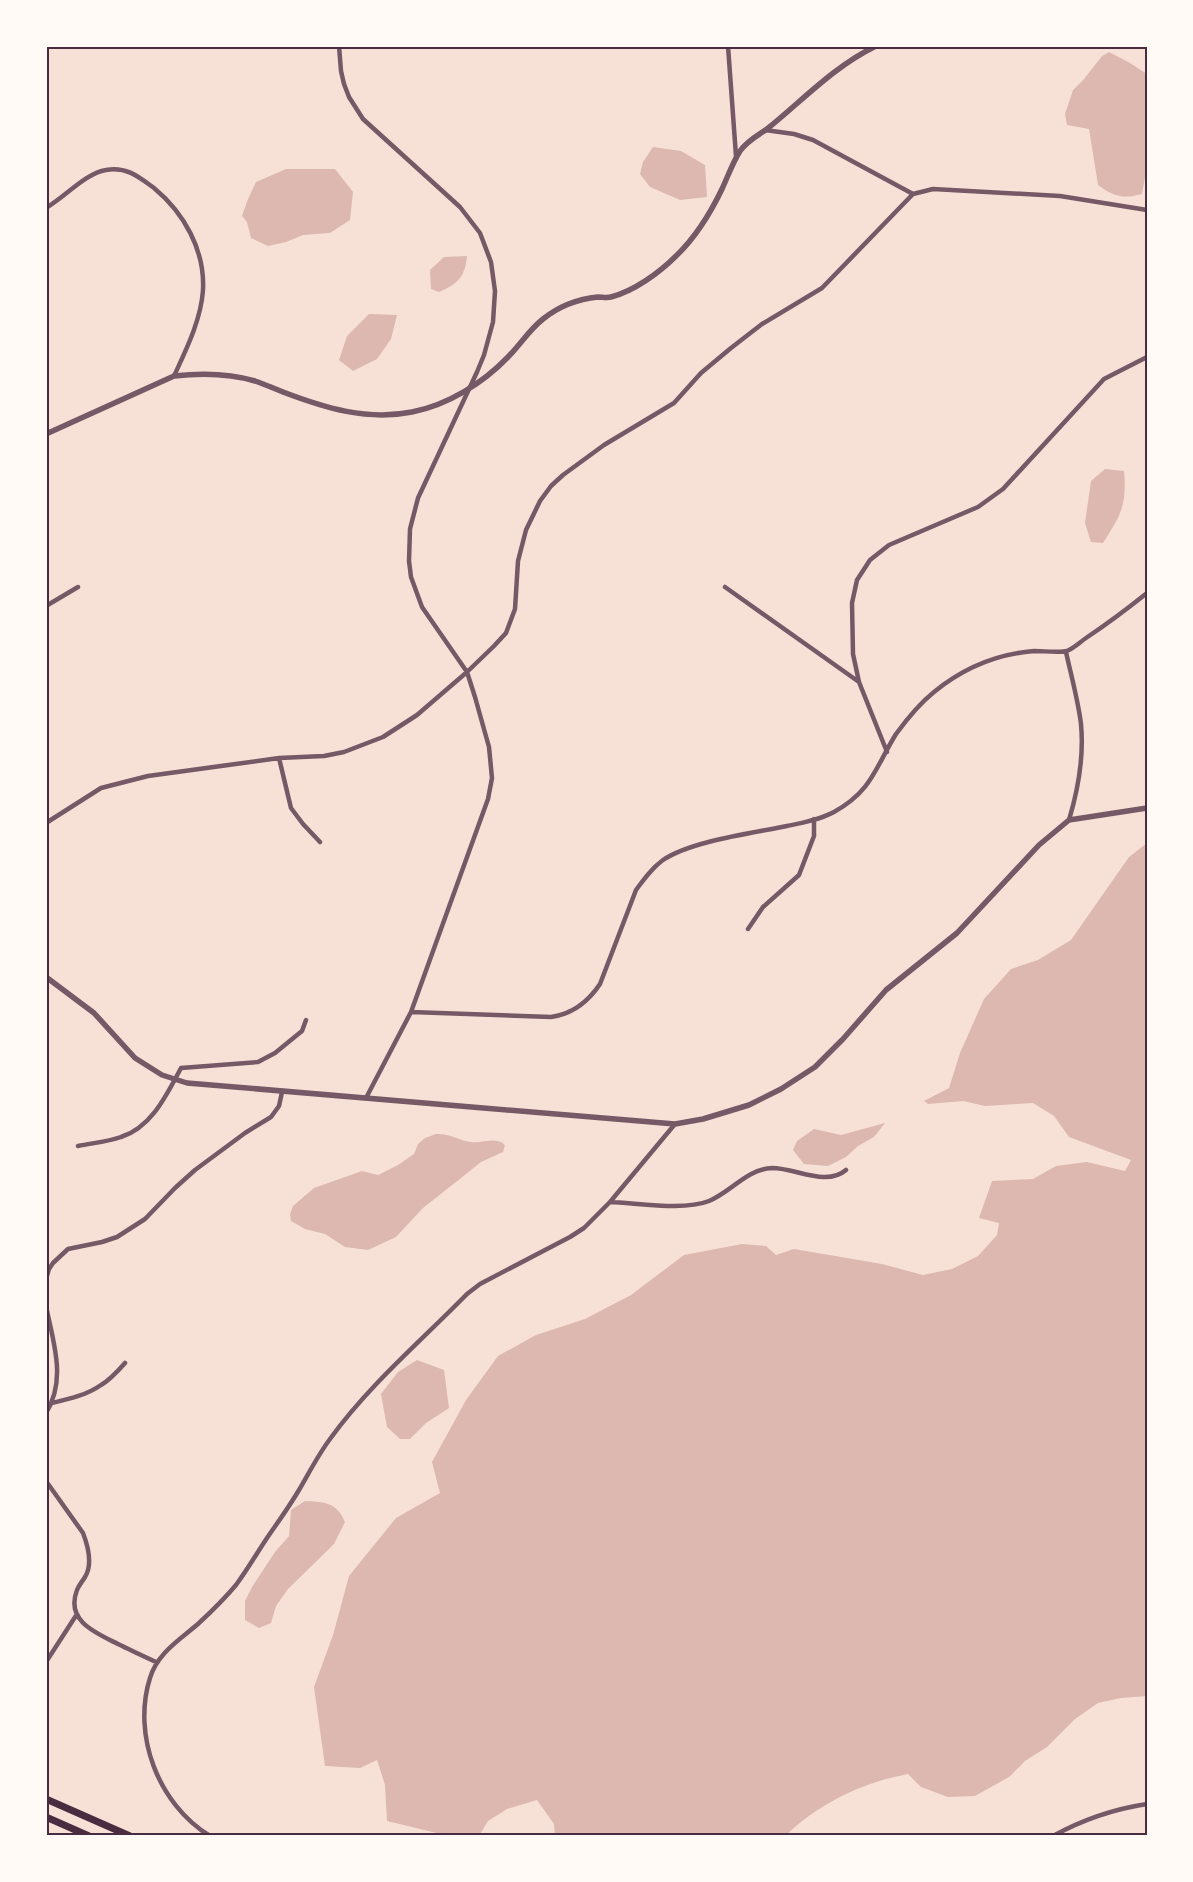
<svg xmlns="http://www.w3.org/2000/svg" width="1193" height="1882" viewBox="0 0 1193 1882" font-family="Cabin,sans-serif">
  <rect width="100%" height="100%" fill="#f7e1d7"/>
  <path fill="#dcb8b0" d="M 1109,52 L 1130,63 L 1147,74 L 1147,166 L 1142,194 C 1123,199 1114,197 1098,185 L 1089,129 L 1067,125 L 1065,114 L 1073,90 L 1084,79 L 1102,56 Z
    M 653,147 L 681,151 L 705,165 L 707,197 L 680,200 L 650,187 L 640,174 L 643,162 Z
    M 286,169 L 335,169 L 353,192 L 350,220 L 330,233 L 303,235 L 286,242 L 268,246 L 251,238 L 247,222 L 242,216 L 248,199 L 256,182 Z
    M 467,256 C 465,277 458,284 439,292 L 431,289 L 430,270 L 444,257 Z
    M 369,314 L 397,315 L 391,339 L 377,359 L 353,371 L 339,360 L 347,336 Z
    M 1105,469 L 1124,471 C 1127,505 1121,515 1103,543 L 1091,542 L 1085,523 L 1091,481 Z
    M 1147,843 L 1147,1696 L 1121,1698 L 1098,1703 L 1075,1719 L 1047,1747 L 1025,1761 L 1009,1777 L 975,1796 L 948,1797 L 921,1787 L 908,1774 C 863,1782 818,1804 785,1836 L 555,1836 L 554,1824 L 537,1800 L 507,1809 L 488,1821 L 479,1836 L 449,1836 L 387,1821 L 385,1785 L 377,1760 L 360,1768 L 325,1766 L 314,1687 L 333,1635 L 349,1576 L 396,1518 L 440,1493 L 432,1462 L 466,1400 L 498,1356 L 536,1335 L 585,1319 L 631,1295 L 684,1255 L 742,1244 L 766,1246 L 776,1255 L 794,1249 L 882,1264 L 923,1275 L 952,1269 L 978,1256 L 997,1235 L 999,1223 L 979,1218 L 992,1181 L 1033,1179 L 1056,1166 L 1087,1162 L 1125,1171 L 1131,1160 L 1069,1137 L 1054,1116 L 1033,1103 L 985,1106 L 963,1101 L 928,1104 L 924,1101 L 949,1088 L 960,1053 L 984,999 L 1011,969 L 1038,960 L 1071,940 L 1129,857 Z
    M 885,1123 L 874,1137 L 858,1146 L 846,1157 L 828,1166 L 804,1164 L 793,1150 L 797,1141 L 814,1129 L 841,1135 Z
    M 436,1134 C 449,1133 458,1140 471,1142 C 482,1144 496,1136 505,1145 L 503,1152 L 481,1162 L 456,1182 L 423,1208 L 396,1237 L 368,1250 L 345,1247 L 325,1234 L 305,1229 L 291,1221 L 290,1214 L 293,1206 L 314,1188 L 362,1171 L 378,1175 L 398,1165 L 414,1154 L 418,1144 L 425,1138 Z
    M 417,1360 L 444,1370 L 449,1408 L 426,1423 L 410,1439 L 400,1439 L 387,1427 L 381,1394 L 398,1372 Z
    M 305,1501 C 324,1502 337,1502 345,1522 L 334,1544 L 288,1589 L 276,1606 L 271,1623 L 259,1628 L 245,1620 L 245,1601 L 252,1587 L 275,1552 L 289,1536 L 291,1510 Z"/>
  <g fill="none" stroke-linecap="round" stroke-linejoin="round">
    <path stroke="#4a2c40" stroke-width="1" d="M 46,1832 L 55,1836"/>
    <path stroke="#755966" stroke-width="4.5" d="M 339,46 L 341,71 L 344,84 L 349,97 L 363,119 L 460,207 L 480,233 L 491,262 L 495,291 L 493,322 L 484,355 L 477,372 L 418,498 L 410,529 L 409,561 L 411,577 L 422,607 L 467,672 L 475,697 L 489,747 L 492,778 L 488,799 L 411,1012 L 366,1098
      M 728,46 L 736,156
      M 765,130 L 794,134 L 813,140 L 913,194 L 933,189 L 1060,196 L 1147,210
      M 46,208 C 65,197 86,173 106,170 C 126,166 139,177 154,188 C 184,213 205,250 203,290 C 201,320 186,350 174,376
      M 725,587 L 859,682
      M 46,606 L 78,587
      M 1066,652 C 1071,675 1078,700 1081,724 C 1084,756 1078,790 1069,820
      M 887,752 L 859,682 L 853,654 L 852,603 L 857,580 L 870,560 L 889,545 L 978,507 L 1003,489 L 1104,379 L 1147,357
      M 279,758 L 291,808 L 303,824 L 320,842
      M 46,823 L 101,788 L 148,776 L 279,758 L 324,756 L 344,752 L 383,737 L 417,715 L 467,672 L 494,646 L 506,633 L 515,609 L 518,561 L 526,530 L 540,501 L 551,486 L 563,475 L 604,445 L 674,403 L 701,373 L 731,348 L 762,324 L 822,288 L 913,194
      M 748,929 L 763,907 L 799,875 L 814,836 L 814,819
      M 411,1012 L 551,1017 C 573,1014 588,1002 600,984 L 636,890 C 644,879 652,868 663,860 C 691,841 753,833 787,826 C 802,823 819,820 834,812 C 872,791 875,768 896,734 C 907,719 919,704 934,692 C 962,669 997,654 1034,651 C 1042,651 1061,653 1067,651 C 1074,648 1080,642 1086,638 C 1107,624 1127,609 1147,593
      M 78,1146 C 92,1143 107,1142 121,1137 C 152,1127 167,1094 181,1068 L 258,1062 L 275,1053 L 302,1031 L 306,1020
      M 610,1202 C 638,1203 684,1211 709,1201 C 731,1192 747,1169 772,1168 C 796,1168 826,1187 846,1170
      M 46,1279 L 49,1269 L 53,1263 L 68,1249 L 102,1242 L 117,1237 L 145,1219 L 175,1188 L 195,1170 L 245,1133 L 271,1117 L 279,1106 L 282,1092
      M 46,1306 C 53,1342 67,1379 46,1413
      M 52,1403 C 69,1399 87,1395 101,1385 C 110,1380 118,1371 125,1363
      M 46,1481 L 83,1533 C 88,1546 93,1564 85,1577 C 82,1582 79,1585 77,1590 C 65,1621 96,1633 118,1644 C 130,1650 143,1656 156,1662
      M 46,1662 L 77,1614
      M 210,1836 C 158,1804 132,1735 150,1678 C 157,1653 181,1639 199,1623 C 212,1611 225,1598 236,1585 C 247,1570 257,1553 267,1538 C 278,1522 289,1507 299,1490 C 309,1473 318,1455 330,1439 C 369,1385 421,1341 467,1294 L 480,1284 L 570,1237 L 584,1228 L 610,1202 L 675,1124
      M 1053,1836 C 1082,1820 1114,1809 1147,1804"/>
    <path stroke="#755966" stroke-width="5.5" d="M 46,434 L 174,376 C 201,373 228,373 255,381 C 264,384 273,388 283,392 C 325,408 367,421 412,412 C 448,405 483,383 508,357 C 520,345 529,330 543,319 C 558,307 578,299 598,297 C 602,297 607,298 611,297 C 634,291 659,273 676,256 C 696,237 710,214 722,189 C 728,176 733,162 740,151 C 748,140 757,136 767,129 C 803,100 833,67 876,46
      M 46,977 L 94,1013 L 135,1058 L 162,1075 L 187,1083 L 675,1124 L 703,1119 L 749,1105 L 781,1089 L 815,1067 L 843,1039 L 886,990 L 957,933 L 1039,845 L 1069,820 L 1147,808"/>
    <path stroke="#4a2c40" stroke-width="7" d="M 46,1799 L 130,1836
      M 46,1817 L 89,1836"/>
  </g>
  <rect width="1193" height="1882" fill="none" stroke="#fffaf5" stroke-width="95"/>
  <rect x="48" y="48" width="1098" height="1786" fill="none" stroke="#4a2c40" stroke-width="2"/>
</svg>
